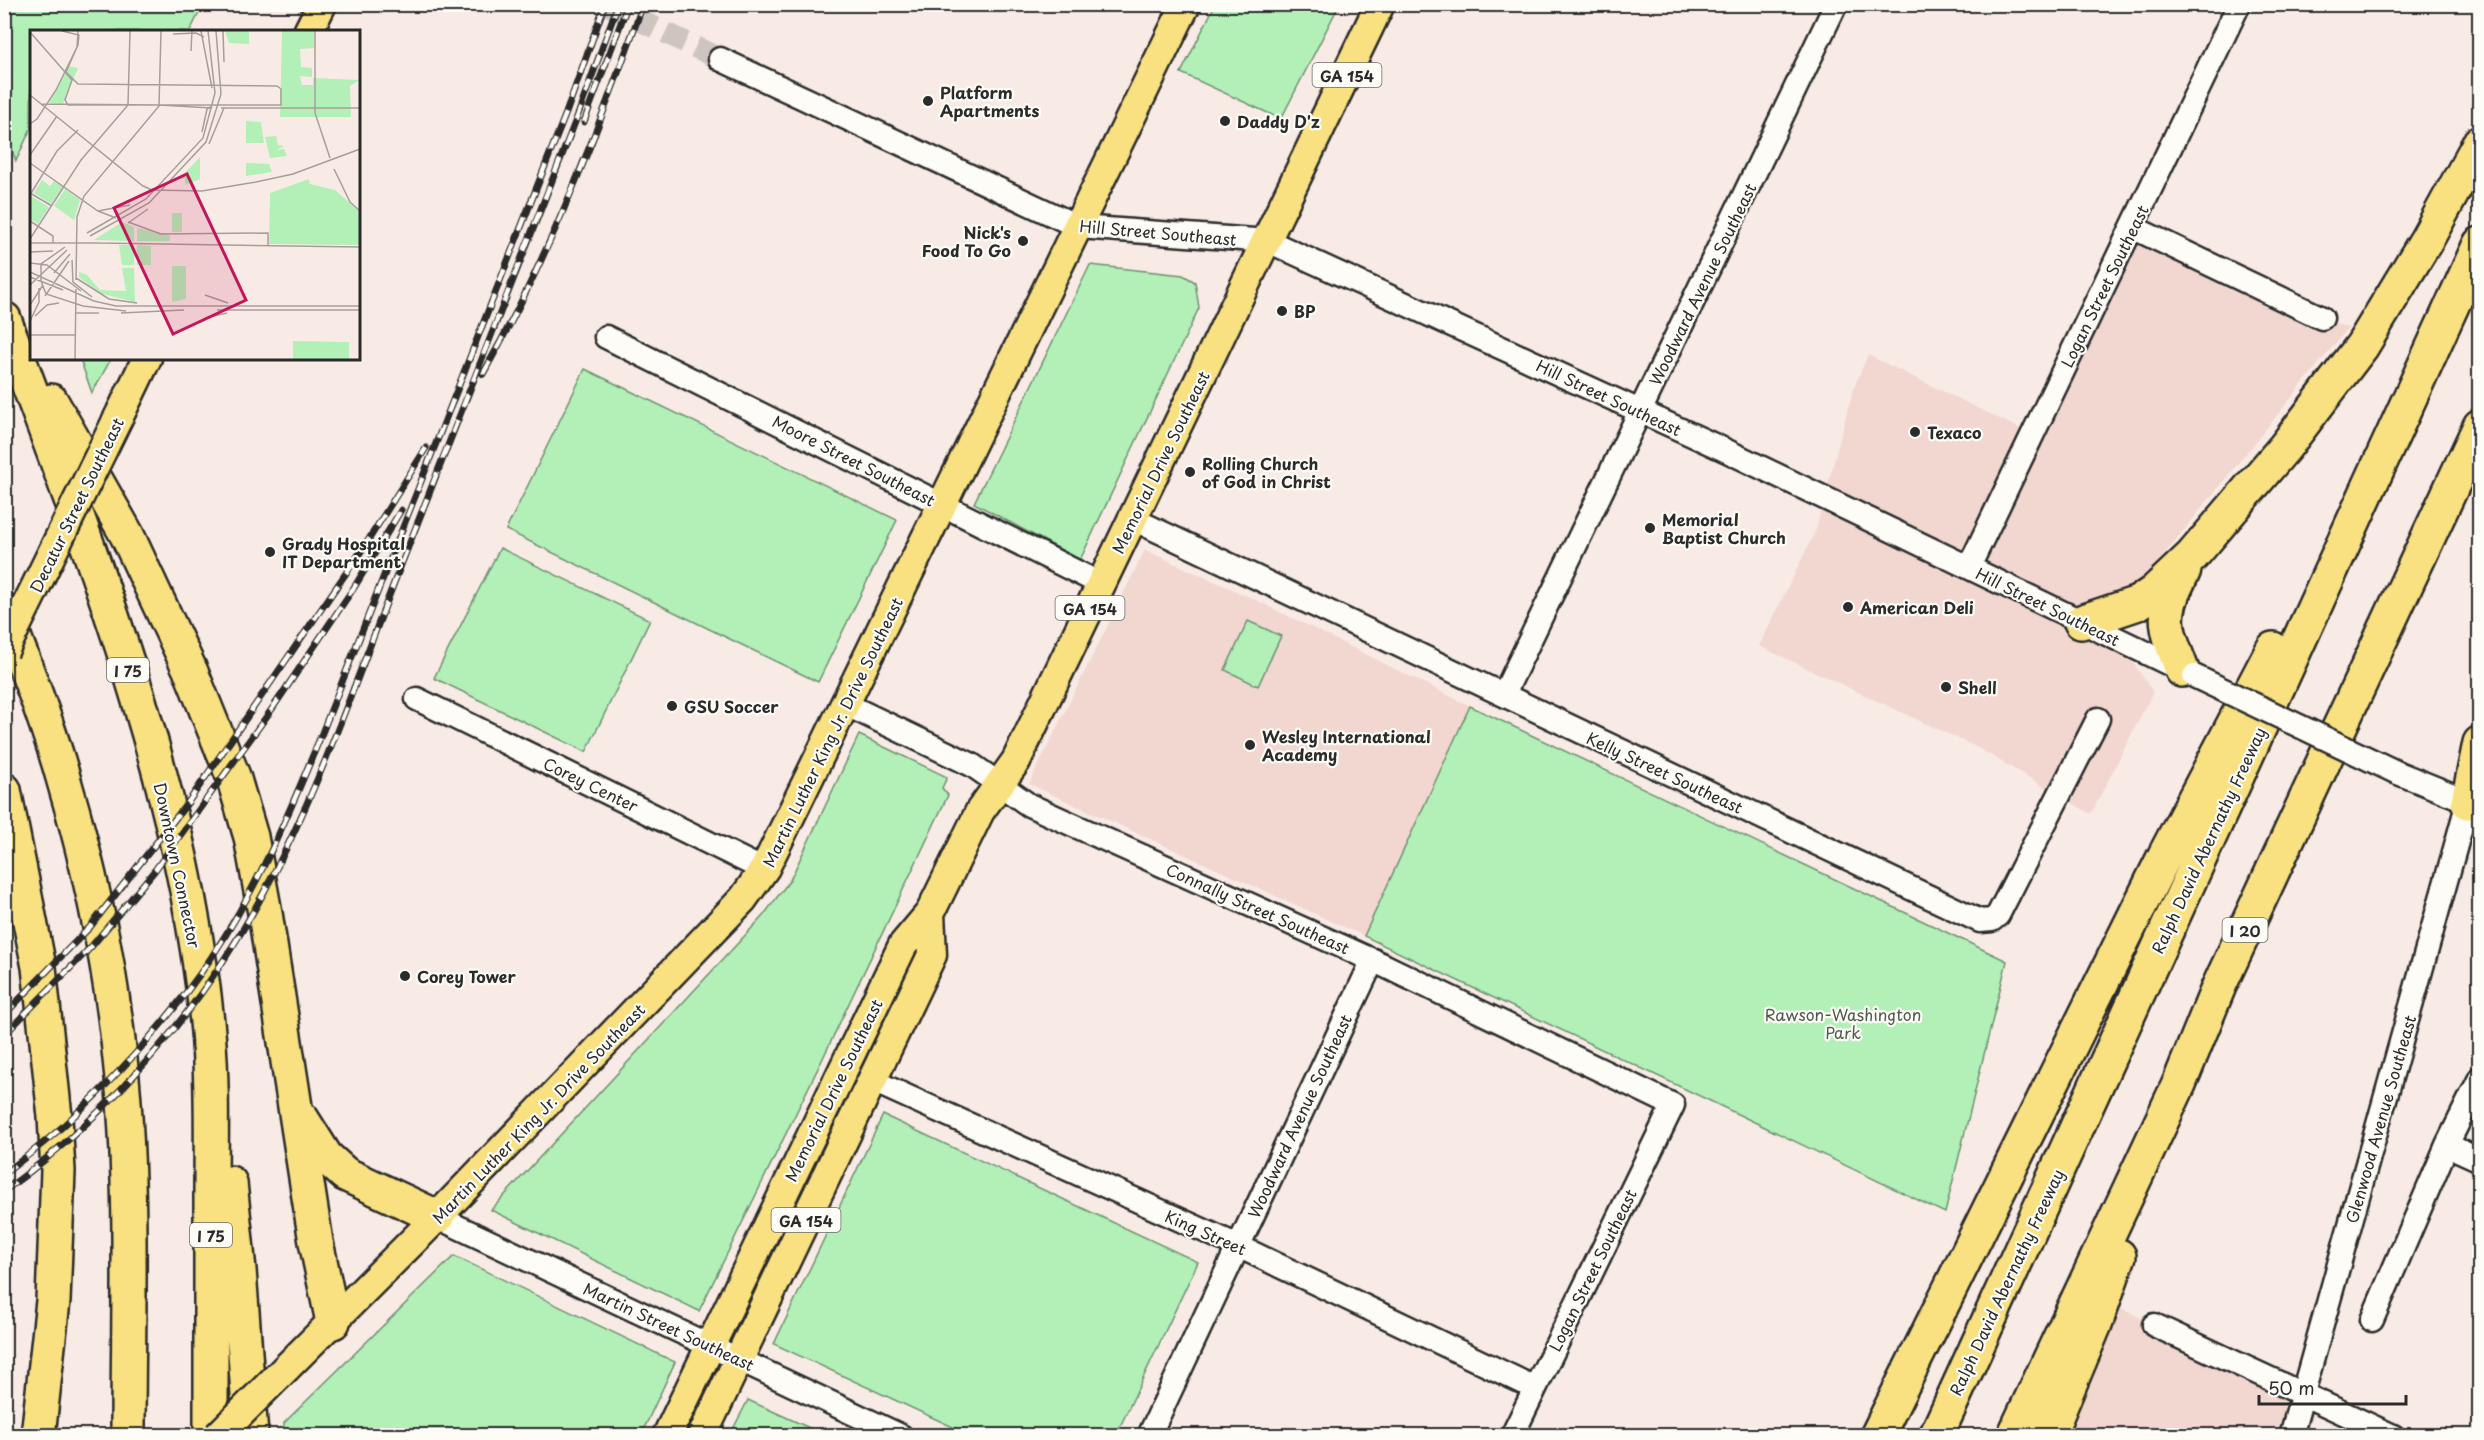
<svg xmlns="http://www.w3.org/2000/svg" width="2484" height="1440" viewBox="0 0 2484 1440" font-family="'Playpen Sans',sans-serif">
  <rect width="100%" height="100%" fill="#f8ebe5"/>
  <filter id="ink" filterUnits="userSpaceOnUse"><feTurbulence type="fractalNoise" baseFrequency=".0167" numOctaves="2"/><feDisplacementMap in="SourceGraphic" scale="12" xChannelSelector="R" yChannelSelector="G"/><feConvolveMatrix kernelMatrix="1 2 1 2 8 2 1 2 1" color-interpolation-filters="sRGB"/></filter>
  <g filter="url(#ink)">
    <path fill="#f1d7d0" d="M 2132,227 L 2322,318 L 2348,328 L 2136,589 L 2117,639 L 2153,692 L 2091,814 L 1978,748 L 1759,646 L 1816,530 L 1853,389 L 1868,355 L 2033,435 Z
      M 1145,550 L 1256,600 L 1470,706 L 1364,936 L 1029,784 Z
      M 2119,1307 L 2315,1406 L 2307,1435 L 2061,1436 Z"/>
    <path fill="#b2f0b7" stroke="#6e8e71" stroke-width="1.5" d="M 5,4 L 203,4 L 203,5 L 190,31 L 32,32 L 31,128 L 16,161 L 5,132 Z
      M 1215,5 L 1339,5 L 1281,119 L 1181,73 Z
      M 1090,265 L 1183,275 L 1195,282 L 1199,308 L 1080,560 L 974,503 Z
      M 80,359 L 111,359 L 92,393 Z
      M 585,369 L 897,520 L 818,682 L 506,530 Z
      M 500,548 L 650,620 L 586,752 L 434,678 Z
      M 1248,621 L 1281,636 L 1258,686 L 1225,670 Z
      M 1470,706 L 2007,961 L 1945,1213 L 1364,936 Z
      M 859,735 L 947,777 L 942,788 L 948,795 L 823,1058 L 699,1311 L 491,1210 L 763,916 L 790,880 Z
      M 883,1115 L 1198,1262 L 1116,1435 L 970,1435 L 774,1344 Z
      M 454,1256 L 675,1362 L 641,1435 L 284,1435 L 284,1423 L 287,1420 Z
      M 748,1400 L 825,1435 L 730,1435 Z"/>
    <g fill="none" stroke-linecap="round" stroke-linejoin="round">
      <path stroke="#cfc5c0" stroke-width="22" stroke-dasharray="22 11" stroke-linecap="butt" d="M 606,4 L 720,59"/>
      <g stroke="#2b2b2b" stroke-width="27">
        <path id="minor" d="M 720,59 L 1079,227 L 1268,241 L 1727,451 L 2186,672
          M 2132,227 L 2322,318
          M 606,337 L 1101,584
          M 1133,519 L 1980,921 L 1992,920 L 1998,915 L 2098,719
          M 1969,567 L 2239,4
          M 1504,694 L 1836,4
          M 417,699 L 764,870
          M 847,705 L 972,765 L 1029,805 L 1381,964 L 1673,1105 L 1512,1436
          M 2398,773 L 2480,806
          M 873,1081 L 1238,1246 L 1535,1388
          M 2447,1145 L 2480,1160
          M 437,1217 L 901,1436
          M 2372,1320 L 2447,1145 L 2480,1078
          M 2154,1325 L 2393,1436
          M 1149,1436 L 1373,960
          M 2291,1436 L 2468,802"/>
      </g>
      <g stroke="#2b2b2b" stroke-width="33">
        <path id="major" d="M 308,32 L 322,4
          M 122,410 L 147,358
          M 286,1368 L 437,1217 L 743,899 L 765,868 L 1186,4
          M 667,1436 L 903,945 L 930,913 L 980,811 L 1016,761 L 1380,4
          M 702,1436 L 932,955 L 930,913"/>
      </g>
      <g stroke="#2b2b2b" stroke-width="38">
        <path id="highway" d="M 4,319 C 89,548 185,786 208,1032 C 213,1085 211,1140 211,1193 C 211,1274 211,1355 211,1436
          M 51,401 L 127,535 L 191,672 L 233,776 L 251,837 L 265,913 L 316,1242 L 333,1322
          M 4,610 C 25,666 48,723 64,781 C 92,876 113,980 122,1078 C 133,1197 128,1317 128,1436
          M 2081,622 L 2138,603 L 2154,592 L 2192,556 L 2285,447 L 2362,346 L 2427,239 L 2480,142
          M 2182,670 C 2164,624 2160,615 2184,570
          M 4,790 L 39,967 L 55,1117 L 58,1171 L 53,1301 L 38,1436
          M 2468,802 L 2480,743
          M 302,1119 L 326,1157 L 345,1174 L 437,1217
          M 230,1183 L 239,1270 L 251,1436
          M 1877,1436 L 2165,855 L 2273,649
          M 1936,1436 L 2480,244
          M 2014,1436 L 2179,1084 L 2219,986 L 2480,426
          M 2048,1436 L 2095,1324 L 2119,1256"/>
      </g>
      <use href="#minor" stroke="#fdfcf7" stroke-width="22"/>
      <use href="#major" stroke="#f9e181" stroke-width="28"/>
      <use href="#highway" stroke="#f9e181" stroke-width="33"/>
      <g stroke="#2b2b2b" stroke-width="7">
        <path id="rail" d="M 584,122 L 628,4
          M 483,374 C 549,257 598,131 643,4
          M 4,1015 L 90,927 L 189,801 L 364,547 L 426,448
          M 4,1035 L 91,947 L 155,870 L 272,709 L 355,586 L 401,510
          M 4,1174 C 23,1159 43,1144 61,1128 C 117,1077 169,1020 211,958 C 257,889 289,814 320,738 L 566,113 L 605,4
          M 4,1191 C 112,1113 202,1009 264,892 C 320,788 358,674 401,565 C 460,414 519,263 579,112 L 618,4"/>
      </g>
      <use href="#rail" stroke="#fdfcf7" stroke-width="4.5" stroke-dasharray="14" stroke-linecap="butt"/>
      <g stroke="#2b2b2b" stroke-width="27" stroke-linecap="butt">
        <path id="minor-bridge" d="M 2194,676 L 2398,773"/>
      </g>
      <g stroke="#2b2b2b" stroke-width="33" stroke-linecap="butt">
        <path id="major-bridge" d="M 4,651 L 122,410
          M 218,1436 L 286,1368"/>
      </g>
      <use href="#minor-bridge" stroke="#fdfcf7" stroke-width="22"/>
      <use href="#major-bridge" stroke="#f9e181" stroke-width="28"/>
    </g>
  </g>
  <g fill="#2b2b2b" stroke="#fdfcf7" stroke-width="2">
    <circle cx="928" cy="101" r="6"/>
    <circle cx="1225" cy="121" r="6"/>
    <circle cx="1023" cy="241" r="6"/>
    <circle cx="1282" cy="311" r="6"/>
    <circle cx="1915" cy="432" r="6"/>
    <circle cx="1190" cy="472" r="6"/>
    <circle cx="1650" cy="528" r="6"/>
    <circle cx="270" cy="552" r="6"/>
    <circle cx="1848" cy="607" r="6"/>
    <circle cx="1946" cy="687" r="6"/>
    <circle cx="672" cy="706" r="6"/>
    <circle cx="1250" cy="745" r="6"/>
    <circle cx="405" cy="976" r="6"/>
  </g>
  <g text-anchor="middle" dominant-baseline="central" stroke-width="4.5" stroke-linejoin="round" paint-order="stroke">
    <g fill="#fdfcf7" stroke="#6a6a68" stroke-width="1.5">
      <rect x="1312.5" y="63" width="69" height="24" rx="4.5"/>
      <rect x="1055.5" y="596" width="69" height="24" rx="4.5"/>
      <rect x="107" y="658" width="42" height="24" rx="4.5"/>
      <rect x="2222.5" y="918" width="45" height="24" rx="4.5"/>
      <rect x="771.5" y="1208" width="69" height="24" rx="4.5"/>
      <rect x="190" y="1223" width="42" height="24" rx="4.5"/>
    </g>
    <g font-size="15" font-weight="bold" fill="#2b2b2b">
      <text x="1347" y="75">GA 154</text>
      <text x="1090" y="608">GA 154</text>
      <text x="128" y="670">I 75</text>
      <text x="2245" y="930">I 20</text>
      <text x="806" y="1220">GA 154</text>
      <text x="211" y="1235">I 75</text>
    </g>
    <g font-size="16" font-weight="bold" fill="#2b2b2b" stroke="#fdfcf7" text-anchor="start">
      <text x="940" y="92">Platform<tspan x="940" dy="18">Apartments</tspan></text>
      <text x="1237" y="121">Daddy D'z</text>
      <text x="1011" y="232" text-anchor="end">Nick's<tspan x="1011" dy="18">Food To Go</tspan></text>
      <text x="1294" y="311">BP</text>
      <text x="1927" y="432">Texaco</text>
      <text x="1202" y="463">Rolling Church<tspan x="1202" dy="18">of God in Christ</tspan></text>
      <text x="1662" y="519">Memorial<tspan x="1662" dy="18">Baptist Church</tspan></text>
      <text x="282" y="543">Grady Hospital<tspan x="282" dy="18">IT Department</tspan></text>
      <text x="1860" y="607">American Deli</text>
      <text x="1958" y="687">Shell</text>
      <text x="684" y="706">GSU Soccer</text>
      <text x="1262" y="736">Wesley International<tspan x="1262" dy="18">Academy</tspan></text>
      <text x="417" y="976">Corey Tower</text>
    </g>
    <g font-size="16" fill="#2b2b2b" stroke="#fdfcf7">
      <text transform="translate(1158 232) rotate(5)">Hill Street Southeast</text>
      <text transform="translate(1702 284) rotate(-64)">Woodward Avenue Southeast</text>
      <text transform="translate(2104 286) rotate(-64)">Logan Street Southeast</text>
      <text transform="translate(1609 397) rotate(25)">Hill Street Southeast</text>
      <text transform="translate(854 460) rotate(27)">Moore Street Southeast</text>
      <text transform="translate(1160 462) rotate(-64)">Memorial Drive Southeast</text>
      <text transform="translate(76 505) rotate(-64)">Decatur Street Southeast</text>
      <text transform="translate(2048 606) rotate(26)">Hill Street Southeast</text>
      <text transform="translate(832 732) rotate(-64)">Martin Luther King Jr. Drive Southeast</text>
      <text transform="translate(1665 772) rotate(25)">Kelly Street Southeast</text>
      <text transform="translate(591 784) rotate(26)">Corey Center</text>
      <text transform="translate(2208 840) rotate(-65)">Ralph David Abernathy Freeway</text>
      <text transform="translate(178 865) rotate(78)">Downtown Connector</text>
      <text transform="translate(1258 908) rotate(24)">Connally Street Southeast</text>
      <text transform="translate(833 1090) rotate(-64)">Memorial Drive Southeast</text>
      <text transform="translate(538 1113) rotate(-46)">Martin Luther King Jr. Drive Southeast</text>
      <text transform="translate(1299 1116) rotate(-65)">Woodward Avenue Southeast</text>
      <text transform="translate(2380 1119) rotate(-74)">Glenwood Avenue Southeast</text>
      <text transform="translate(1206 1232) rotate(24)">King Street</text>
      <text transform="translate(1592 1270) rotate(-64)">Logan Street Southeast</text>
      <text transform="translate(2006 1282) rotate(-65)">Ralph David Abernathy Freeway</text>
      <text transform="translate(669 1326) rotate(25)">Martin Street Southeast</text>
    </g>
    <g font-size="16" fill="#4d5c4e" stroke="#fdfcf7">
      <text x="1843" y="1014">Rawson-Washington<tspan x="1843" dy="18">Park</tspan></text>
    </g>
  </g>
  <g transform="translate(30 30)">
    <rect width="330" height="330" fill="#f8ebe5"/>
    <path d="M 195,1 L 219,1 L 219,14 L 199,13 ZM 252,1 L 284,1 L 284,18 L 270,19 L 271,37 L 282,38 L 282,47 L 270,46 L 272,55 L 283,55 L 283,48 L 330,50 L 320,56 L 321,87 L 250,87 ZM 38,36 L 48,38 L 33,74 L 19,73 ZM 216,91 L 231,92 L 234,113 L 216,113 ZM 246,106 L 248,115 L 254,116 L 247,120 L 254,119 L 257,126 L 240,128 L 235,107 ZM 170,127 L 170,149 L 155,155 L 155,149 L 149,149 ZM 216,133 L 239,134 L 242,142 L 216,146 ZM 279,149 L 280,154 L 305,160 L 330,182 L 330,215 L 239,214 L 240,163 ZM 12,150 L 20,156 L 24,151 L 33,157 L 21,174 L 4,163 ZM 35,159 L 50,170 L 44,190 L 24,176 ZM 1,166 L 19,177 L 8,194 L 0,189 ZM 142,183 L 152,183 L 152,202 L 142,202 ZM 92,192 L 104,197 L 104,211 L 64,210 ZM 107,198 L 140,205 L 140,211 L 107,211 ZM 89,215 L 104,215 L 104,235 L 92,235 ZM 107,215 L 121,216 L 121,235 L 107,235 ZM 142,236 L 156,236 L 156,269 L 142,272 ZM 92,238 L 104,238 L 105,272 L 69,263 L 49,247 L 49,242 L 57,245 L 70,260 L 96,261 ZM 263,311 L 319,312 L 319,329 L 263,329 Z" fill="#b2f0b7"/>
    <path fill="none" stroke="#a69e9b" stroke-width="1.5" d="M 171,1 L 182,58M 193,1 L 194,32M 285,1 L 285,83 L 300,128M 0,2 L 42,50 L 35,70 L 38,75 L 251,75 L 251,59 L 247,56 L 48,54 L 36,42 L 48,15 L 49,5 L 32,1M 143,4 L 166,3 L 174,7M 161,21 L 162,1M 0,65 L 113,156 L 122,160 L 172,161 L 226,152 L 263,144 L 330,119M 11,74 L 132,75M 98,75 L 100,1M 129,75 L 182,78M 191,78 L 330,78M 0,94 L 7,89 L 26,60 L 47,17 L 48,1M 172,102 L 177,79 L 182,76M 179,114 L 194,78M 0,125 L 27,86M 0,133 L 68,181 L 86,188M 304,139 L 320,172 L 330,181M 0,163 L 22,176M 0,165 L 27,121 L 48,100M 68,181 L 100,175M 0,191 L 23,206 L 23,213M 98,192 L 131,204 L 238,203 L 238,215M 98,193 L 118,179M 57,203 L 116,169 L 173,108 L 185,63 L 178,1M 60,206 L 119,173 L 176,112 L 191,64 L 186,1M 0,209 L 51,130 L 98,75M 0,213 L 70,213M 69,213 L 330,217M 35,217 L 11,234 L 11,251 L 16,264 L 53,276 L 96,281M 0,222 L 23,221M 42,230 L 43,252 L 62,267M 0,233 L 17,235 L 51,261M 0,242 L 64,271 L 86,276 L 330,276M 24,243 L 40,224M 0,247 L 33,260M 46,248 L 79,269 L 107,273M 46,250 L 47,187 L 54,166 L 129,76 L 131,1M 0,255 L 37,220M 175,265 L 198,273M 15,266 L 39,231M 0,275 L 13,255M 187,280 L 330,280M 45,283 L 69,283M 91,283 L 154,280M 5,286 L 17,275 L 29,273M 175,288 L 197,283M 0,291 L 9,272 L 9,258M 0,305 L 45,305M 45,329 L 46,259"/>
    <path fill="#c2185b" fill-opacity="0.15" stroke="#c2185b" stroke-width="3" d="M 157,144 L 216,270 L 143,304 L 84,178 Z"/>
    <rect width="330" height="330" fill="none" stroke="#2b2b2b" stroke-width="3"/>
  </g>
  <rect width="2484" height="1440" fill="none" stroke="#fdfcf7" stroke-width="24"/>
  <rect x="12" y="12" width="2460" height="1416" fill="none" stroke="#2b2b2b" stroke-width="2" filter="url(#ink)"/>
  <path d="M2259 1395v9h147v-9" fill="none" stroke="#2b2b2b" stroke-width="3"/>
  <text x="2268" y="1395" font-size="18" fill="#2b2b2b" stroke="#fdfcf7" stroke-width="4.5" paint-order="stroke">50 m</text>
</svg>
